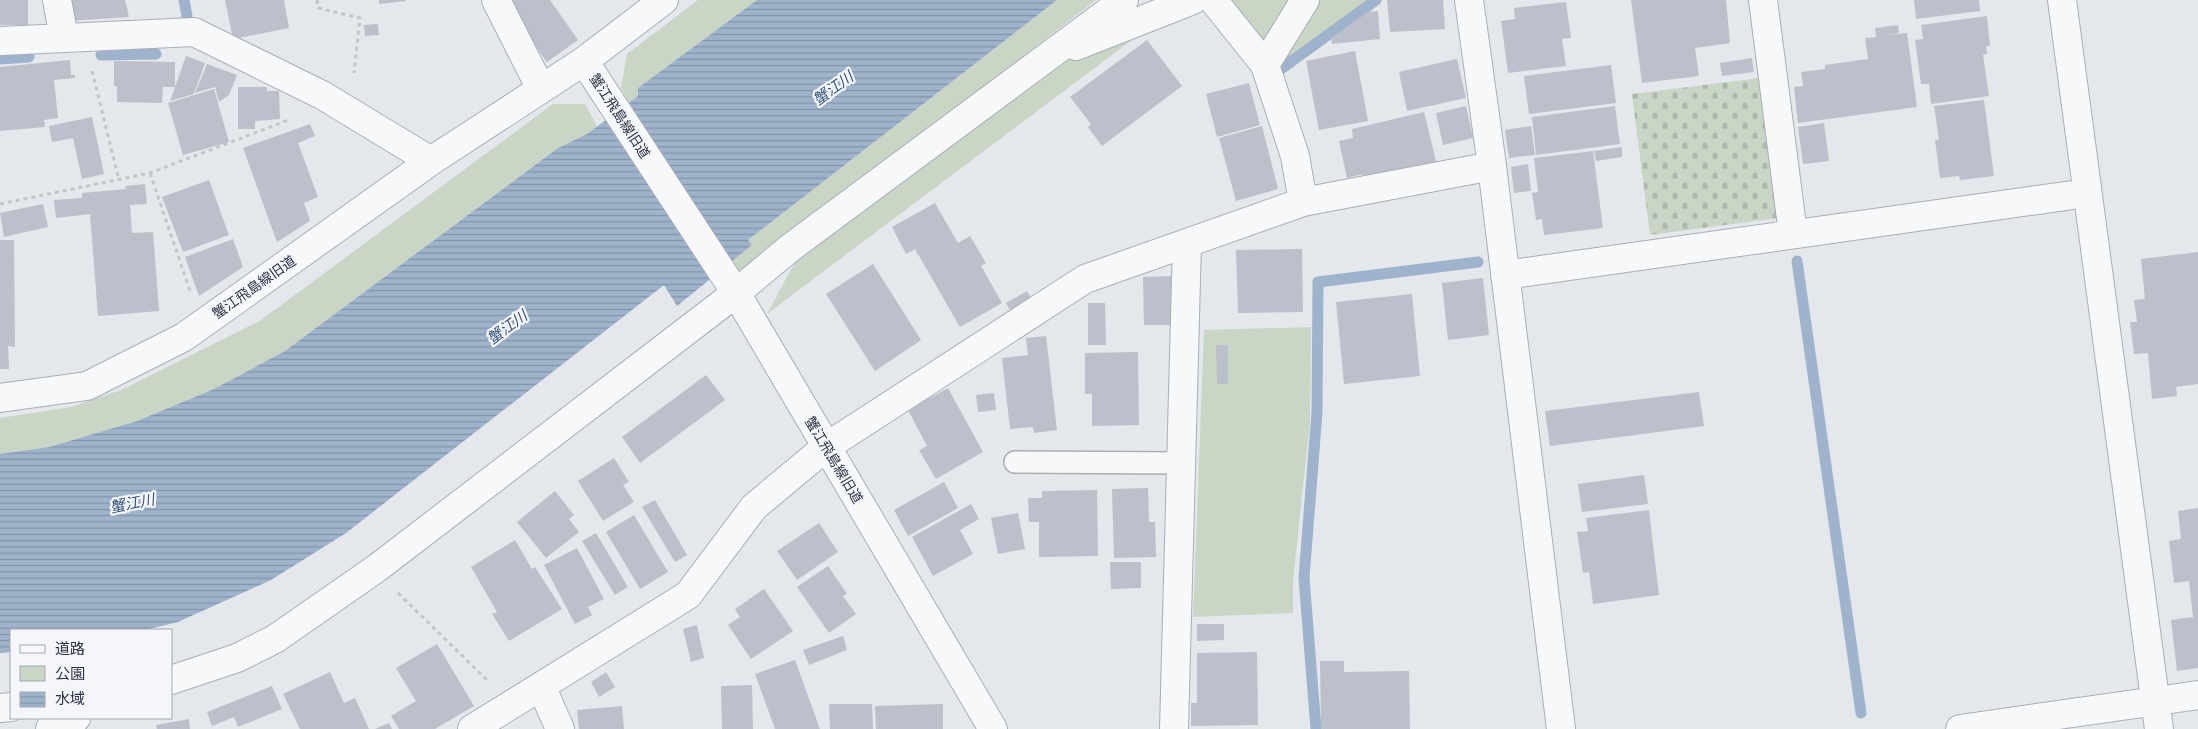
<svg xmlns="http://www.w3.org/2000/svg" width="2198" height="729" viewBox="0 0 2198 729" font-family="Quicksand,'Noto Sans JP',sans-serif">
  <defs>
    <pattern id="cemetery-stones" width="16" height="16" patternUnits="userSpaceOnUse" patternTransform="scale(1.25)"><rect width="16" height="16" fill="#c9d6c5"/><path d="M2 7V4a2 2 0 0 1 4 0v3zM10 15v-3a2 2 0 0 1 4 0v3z" fill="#adb8ab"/></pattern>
    <pattern id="water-rules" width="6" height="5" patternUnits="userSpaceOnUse" patternTransform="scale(1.25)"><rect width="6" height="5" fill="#9fb4cc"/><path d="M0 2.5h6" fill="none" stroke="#8293a7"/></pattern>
  </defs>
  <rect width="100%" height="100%" fill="#e4e7ec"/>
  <path fill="#c9d6c5" d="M 698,0 L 757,0 L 638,88 L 638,96 L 629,103 L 621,88 L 627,54 Z
    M 1057,0 L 1096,0 L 746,270 L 735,273 L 730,263 L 752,245 L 748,240 Z
    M 1231,0 L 1294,0 L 1267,47 Z
    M 1313,0 L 1370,0 L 1274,68 Z
    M 1152,25 L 808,283 L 767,314 L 794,264 L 1050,67 Z
    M 553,104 L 585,104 L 597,126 L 587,134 L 558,148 L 285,351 L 214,389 L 137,421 L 49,447 L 0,454 L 0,418 L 71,407 L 121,390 L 261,320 Z
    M 1311,327 L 1310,422 L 1293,580 L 1293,613 L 1193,617 L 1204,330 Z"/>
  <path fill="url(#cemetery-stones)" d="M 1760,78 L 1778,218 L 1650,235 L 1632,94 Z"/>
  <path fill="url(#water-rules)" d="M 757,0 L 1057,0 L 748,240 L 752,245 L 677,306 L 664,285 L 346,533 L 271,580 L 178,622 L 145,630 L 11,630 L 11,652 L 0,653 L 0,454 L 49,447 L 137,421 L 214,389 L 285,351 L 558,148 L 587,134 L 638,96 L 638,88 Z"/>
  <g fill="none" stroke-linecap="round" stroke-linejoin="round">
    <path stroke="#9fb4cc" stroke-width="11" d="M 184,0 L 187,16
      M 101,55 L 156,54
      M 0,59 L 29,57
      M 1275,78 L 1274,74 L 1376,0
      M 1797,261 L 1861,713
      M 1316,729 L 1304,578 L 1317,412 L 1318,282 L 1478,262"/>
  </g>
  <path fill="#bbc0ca" d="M 0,0 L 28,0 L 28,25 L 0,25 Z
    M 64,0 L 125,0 L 129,17 L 69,21 Z
    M 225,0 L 284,0 L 289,28 L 233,39 Z
    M 379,0 L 406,0 L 406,1 L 379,4 Z
    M 512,0 L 550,0 L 578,40 L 547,62 L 505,5 Z
    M 1387,0 L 1443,0 L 1445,29 L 1390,32 Z
    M 1631,0 L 1726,0 L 1730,43 L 1695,48 L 1699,76 L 1642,83 Z
    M 1914,0 L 1979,0 L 1980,11 L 1916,19 Z
    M 1566,2 L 1571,38 L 1562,39 L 1566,66 L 1508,73 L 1501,21 L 1515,19 L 1514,8 Z
    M 1378,11 L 1380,39 L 1332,44 L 1331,38 L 1368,12 Z
    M 1987,16 L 1990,46 L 1986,46 L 1987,54 L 1983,55 L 1989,96 L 1931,104 L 1929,84 L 1921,84 L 1915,40 L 1923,39 L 1921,25 Z
    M 378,24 L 379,35 L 365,36 L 364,25 Z
    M 1898,25 L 1899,33 L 1887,35 L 1907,33 L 1917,107 L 1798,123 L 1794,87 L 1803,86 L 1801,72 L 1825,69 L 1825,65 L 1868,59 L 1865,38 L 1876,37 L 1875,28 Z
    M 1147,40 L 1182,86 L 1102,146 L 1088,127 L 1091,124 L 1070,97 Z
    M 1355,51 L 1368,121 L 1319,130 L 1306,61 Z
    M 186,56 L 205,63 L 194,94 L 170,101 Z
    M 1752,58 L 1754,72 L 1722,76 L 1720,63 Z
    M 1457,59 L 1466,98 L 1407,111 L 1399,72 Z
    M 70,60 L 71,75 L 75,75 L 75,78 L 54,80 L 58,118 L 44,120 L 45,127 L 0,131 L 0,67 Z
    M 114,61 L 175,62 L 175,87 L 163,87 L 162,103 L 117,102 L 117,86 L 114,86 Z
    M 207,64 L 237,75 L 229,95 L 219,102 L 215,87 L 195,93 Z
    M 1611,65 L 1616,103 L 1529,114 L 1524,76 Z
    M 1249,83 L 1260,125 L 1217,137 L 1206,94 Z
    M 238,87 L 267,87 L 267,91 L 279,91 L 280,119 L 255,121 L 255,129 L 238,129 Z
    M 214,89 L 229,142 L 183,155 L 168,103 Z
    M 1984,100 L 1994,176 L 1960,180 L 1959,176 L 1940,178 L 1935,140 L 1939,140 L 1934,106 Z
    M 1466,106 L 1473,138 L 1443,145 L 1436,113 Z
    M 1615,106 L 1620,144 L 1536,155 L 1532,117 Z
    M 1424,112 L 1437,165 L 1365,182 L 1363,174 L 1347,178 L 1339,141 L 1353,138 L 1352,129 Z
    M 92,117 L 104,174 L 82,179 L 73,138 L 52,142 L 49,126 Z
    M 1824,123 L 1829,161 L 1803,164 L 1798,127 Z
    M 310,124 L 315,136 L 298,143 L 318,197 L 304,203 L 310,221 L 277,242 L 243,148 Z
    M 1262,126 L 1278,189 L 1236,201 L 1219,138 Z
    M 1531,126 L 1535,155 L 1509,158 L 1505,130 Z
    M 1622,147 L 1622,157 L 1596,161 L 1594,151 Z
    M 1593,151 L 1603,228 L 1544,235 L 1542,219 L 1536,220 L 1532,193 L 1538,192 L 1534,158 Z
    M 1528,164 L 1531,191 L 1514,193 L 1511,167 Z
    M 209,180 L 229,235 L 183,252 L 162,197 Z
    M 145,184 L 147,204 L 130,205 L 132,233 L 153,232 L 159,311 L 98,316 L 90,214 L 56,218 L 54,200 L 82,198 L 82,193 L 126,189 L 125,186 Z
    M 935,203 L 958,243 L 970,236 L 986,263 L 981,266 L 1002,303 L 960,327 L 915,249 L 906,254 L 892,227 Z
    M 43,204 L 48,227 L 4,237 L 0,213 Z
    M 233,239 L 243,267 L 199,296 L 185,257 Z
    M 0,240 L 14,240 L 15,347 L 8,346 L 9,369 L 0,369 Z
    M 1302,249 L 1303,312 L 1238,313 L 1236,250 Z
    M 2198,252 L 2198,384 L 2176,387 L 2177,396 L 2152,399 L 2148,353 L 2134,354 L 2130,322 L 2137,322 L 2134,300 L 2145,299 L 2141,259 Z
    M 873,264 L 921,340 L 875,371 L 826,294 Z
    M 1171,276 L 1172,325 L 1144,325 L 1143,277 Z
    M 1483,278 L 1489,335 L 1448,340 L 1442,283 Z
    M 1027,291 L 1032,300 L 1011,312 L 1006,303 Z
    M 1412,294 L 1420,376 L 1344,384 L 1336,302 Z
    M 1088,303 L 1105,303 L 1106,345 L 1088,345 Z
    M 1046,336 L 1057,430 L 1034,433 L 1033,427 L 1010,429 L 1002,358 L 1028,355 L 1026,338 Z
    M 1216,345 L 1228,345 L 1228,384 L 1217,384 Z
    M 1138,352 L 1139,425 L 1092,426 L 1092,394 L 1085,394 L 1085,353 Z
    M 706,375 L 725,400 L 640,463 L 622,437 Z
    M 948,388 L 983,452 L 936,479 L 919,450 L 927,446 L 908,410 Z
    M 1699,392 L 1704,426 L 1550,446 L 1545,411 Z
    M 994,393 L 996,410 L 978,412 L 976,395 Z
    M 614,458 L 629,482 L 623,485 L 634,502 L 603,521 L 578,481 Z
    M 1644,475 L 1648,504 L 1582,512 L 1578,484 Z
    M 944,482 L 958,508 L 908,536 L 894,510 Z
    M 1148,488 L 1149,522 L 1155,522 L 1156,557 L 1114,558 L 1112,489 Z
    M 1097,490 L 1098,556 L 1039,557 L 1039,522 L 1029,522 L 1028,498 L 1042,498 L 1042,491 Z
    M 555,491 L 574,515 L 569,519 L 579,532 L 546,558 L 517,522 Z
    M 655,500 L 687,555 L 675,562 L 642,507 Z
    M 971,504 L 979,519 L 960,530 L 973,554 L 933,576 L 912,537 Z
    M 2198,508 L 2198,668 L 2177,671 L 2171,620 L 2193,617 L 2189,581 L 2174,583 L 2169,541 L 2181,539 L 2178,511 Z
    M 1649,510 L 1659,595 L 1593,604 L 1589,572 L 1583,573 L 1577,532 L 1588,531 L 1586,518 Z
    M 1018,513 L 1025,549 L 998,554 L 991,518 Z
    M 634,515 L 668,572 L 640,589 L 606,532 Z
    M 819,523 L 838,552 L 797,580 L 777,551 Z
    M 596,533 L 628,587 L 615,595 L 582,541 Z
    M 515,540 L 532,569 L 535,567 L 562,609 L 509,641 L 492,614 L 497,612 L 471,567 Z
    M 577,548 L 604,599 L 588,607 L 592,615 L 575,624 L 544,565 Z
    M 1110,562 L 1141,562 L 1141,588 L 1111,589 Z
    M 828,566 L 847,594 L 843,596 L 856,614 L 829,633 L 797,587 Z
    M 764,589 L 793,631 L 751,659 L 728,625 L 740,617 L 735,609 Z
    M 1197,624 L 1224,624 L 1224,640 L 1197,641 Z
    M 697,625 L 704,658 L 691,662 L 683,629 Z
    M 843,636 L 847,650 L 809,665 L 803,650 Z
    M 437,644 L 474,706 L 435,729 L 399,729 L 391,716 L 416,701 L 396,668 Z
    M 1257,652 L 1258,725 L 1191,726 L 1191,703 L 1197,703 L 1197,653 Z
    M 795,660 L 820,729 L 775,729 L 755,674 Z
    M 1320,661 L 1344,661 L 1344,672 L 1409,671 L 1410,729 L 1321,729 Z
    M 330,672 L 344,703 L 355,698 L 369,729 L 300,729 L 283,694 Z
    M 606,672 L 615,687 L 599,697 L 591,682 Z
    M 752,685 L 753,729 L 722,729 L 721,686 Z
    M 272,686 L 282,709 L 238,727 L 234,717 L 212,726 L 207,712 Z
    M 829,704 L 872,704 L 873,729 L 830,729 Z
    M 943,704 L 943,729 L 876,729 L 875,706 Z
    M 622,706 L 624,729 L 579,729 L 577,710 Z
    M 189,719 L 190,729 L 157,729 L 156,725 Z
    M 389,723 L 392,729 L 375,729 Z"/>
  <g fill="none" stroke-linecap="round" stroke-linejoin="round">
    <g stroke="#a9aeb7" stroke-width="24">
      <path id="service" d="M 1015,462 L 1181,463"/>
    </g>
    <g stroke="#a9aeb7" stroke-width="30">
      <path id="minor" d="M 57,0 L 64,38
        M 496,0 L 541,89
        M 1213,0 L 1265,65 L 1295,156 L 1303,202
        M 1469,0 L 1492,166 L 1561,729
        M 1763,0 L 1793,234
        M 2062,0 L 2159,729
        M 0,41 L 194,32 L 322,95 L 431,161
        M 1076,46 L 1193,0
        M 584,61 L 736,293 L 993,729
        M 1265,65 L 1305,0
        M 1505,275 L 2087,193
        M 0,398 L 87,386 L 184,337 L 431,161 L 584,61 L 664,0
        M 171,680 L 237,658 L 275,639 L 377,568 L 736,293 L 790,248 L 1124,0
        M 541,686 L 560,729
        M 0,708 L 11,707
        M 50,729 L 76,718
        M 472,729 L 688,595 L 754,507 L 826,447 L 1085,279 L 1303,202 L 1492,166
        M 1174,729 L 1187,243
        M 1960,729 L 2198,695"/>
    </g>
    <path stroke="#c2c5cb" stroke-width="3" stroke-dasharray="4 4" stroke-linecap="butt" d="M 317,0 L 318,8 L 360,18 L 354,73
      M 92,71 L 119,180
      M 150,173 L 190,291
      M 0,204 L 150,173 L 291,119
      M 398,593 L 487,680"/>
    <use href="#service" stroke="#f7f8fa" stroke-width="21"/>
    <use href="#minor" stroke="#f7f8fa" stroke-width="28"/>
  </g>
  <g text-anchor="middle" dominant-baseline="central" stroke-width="4.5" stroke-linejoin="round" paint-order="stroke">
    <g font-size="14" fill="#2b3445" stroke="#f4f6f9">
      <text transform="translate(620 116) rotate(57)">蟹江飛島線旧道</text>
      <text transform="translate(254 287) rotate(-35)">蟹江飛島線旧道</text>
      <text transform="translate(834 460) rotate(59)">蟹江飛島線旧道</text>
    </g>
    <g font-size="15" font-style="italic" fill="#34527a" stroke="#f4f6f9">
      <text transform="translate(833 88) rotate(-36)">蟹江川</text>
      <text transform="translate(507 327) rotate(-36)">蟹江川</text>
      <text transform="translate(132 503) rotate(-11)">蟹江川</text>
    </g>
  </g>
  <rect x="10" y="629" width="162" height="90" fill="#f4f6f9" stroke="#a4a8b1"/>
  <rect x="20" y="645" width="25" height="8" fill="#f7f8fa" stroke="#a4a8b1"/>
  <text x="55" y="654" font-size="15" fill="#2b3445">道路</text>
  <rect x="20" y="666" width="25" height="15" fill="#c9d6c5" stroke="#a4a8b1"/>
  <text x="55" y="679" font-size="15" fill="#2b3445">公園</text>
  <rect x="20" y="692" width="25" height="15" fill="url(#water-rules)" stroke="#a4a8b1"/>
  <text x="55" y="704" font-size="15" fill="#2b3445">水域</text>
</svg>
